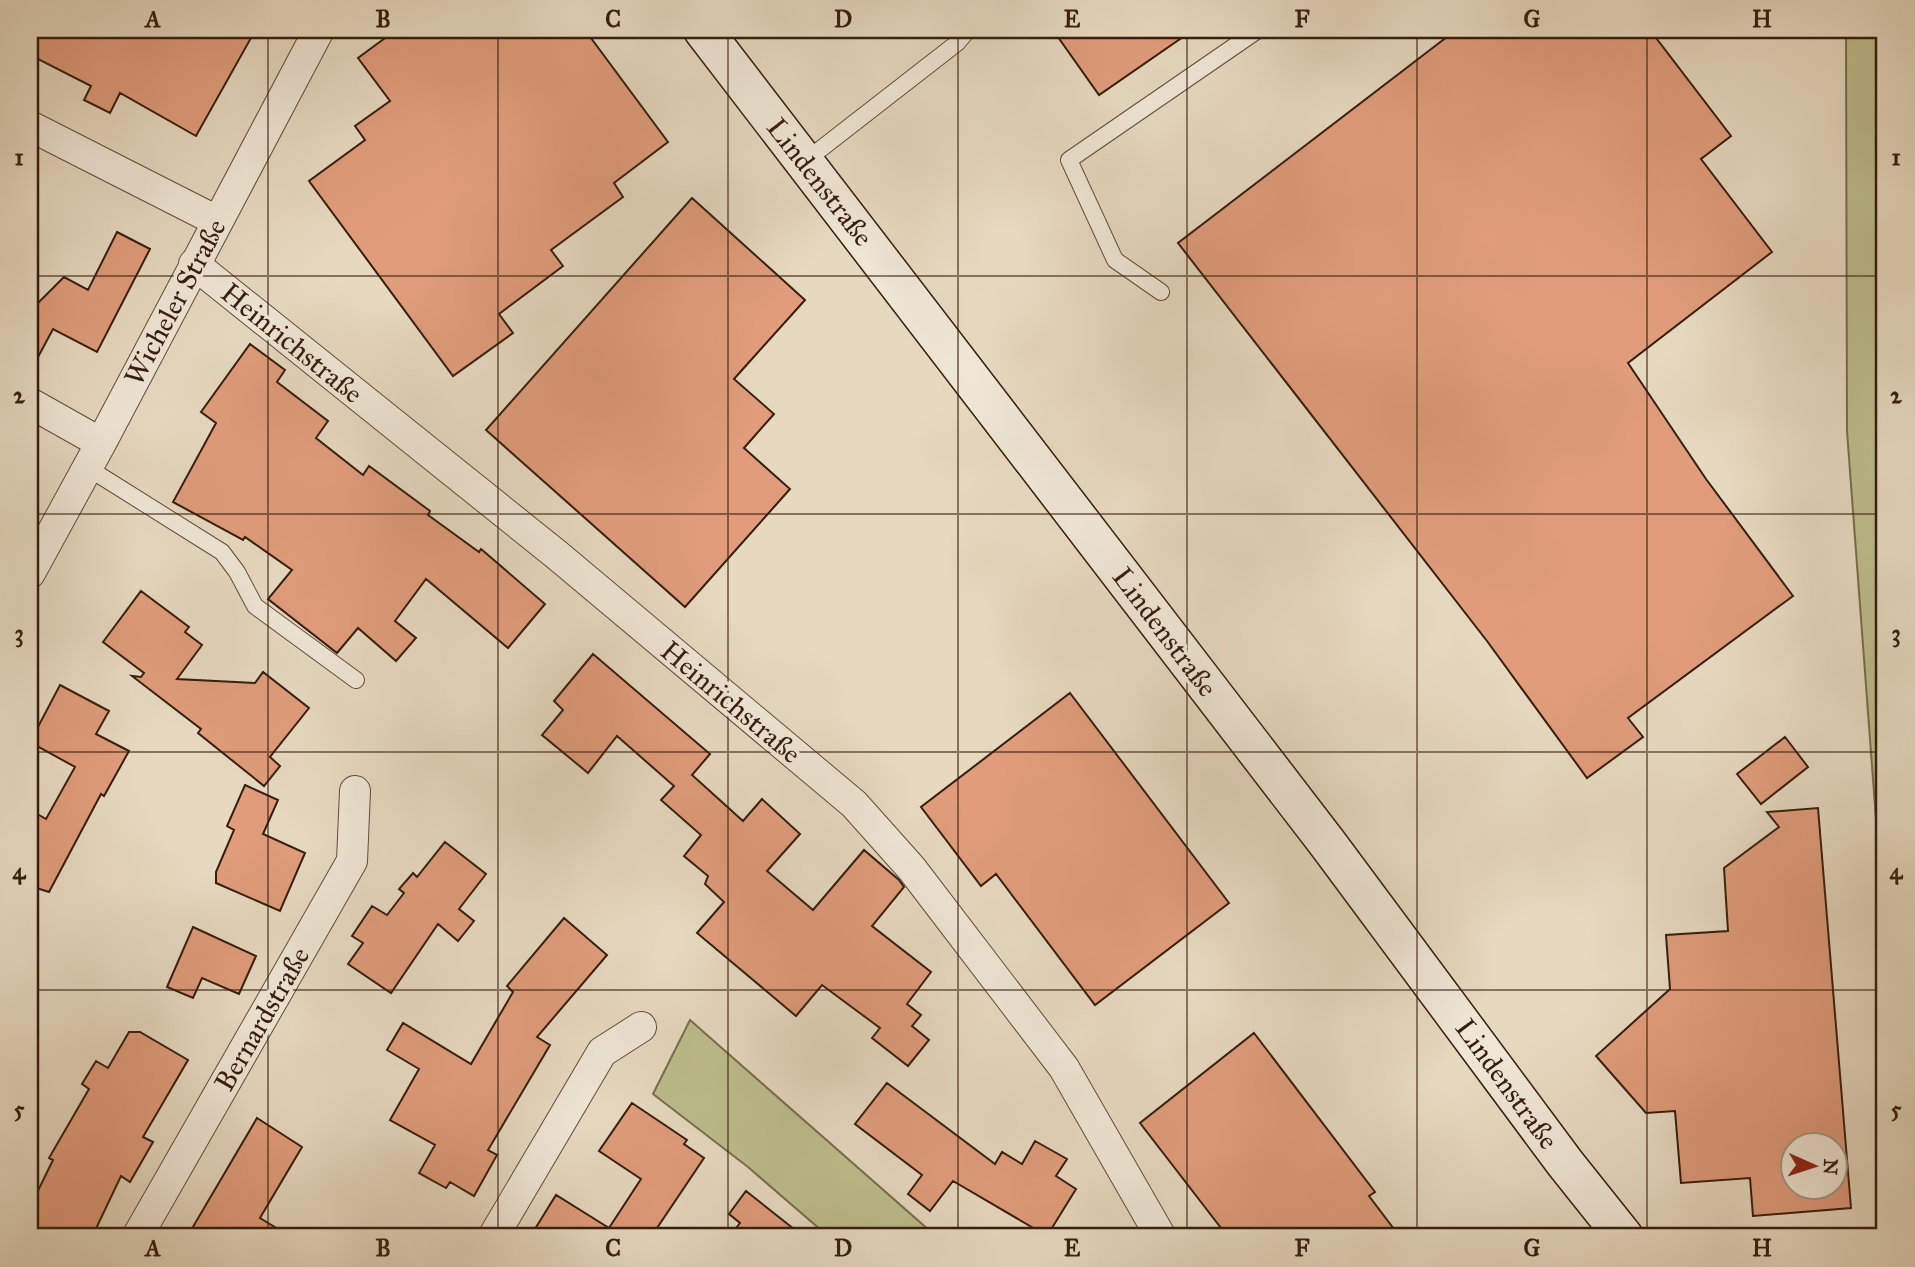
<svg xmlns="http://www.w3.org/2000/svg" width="1915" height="1267" viewBox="0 0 1915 1267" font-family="'IM FELL Great Primer',serif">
  <rect width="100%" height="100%" fill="#e6d9c0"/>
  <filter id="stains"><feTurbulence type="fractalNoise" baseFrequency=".00286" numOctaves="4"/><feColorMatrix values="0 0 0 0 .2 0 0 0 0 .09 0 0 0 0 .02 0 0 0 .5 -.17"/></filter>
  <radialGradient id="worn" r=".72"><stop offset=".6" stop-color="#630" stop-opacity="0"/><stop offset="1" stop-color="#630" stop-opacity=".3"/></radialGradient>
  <path fill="#bdbd8d" stroke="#7a6d4d" stroke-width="2" d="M 1846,30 L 1878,30 L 1876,427 L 1885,591 L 1885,940 L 1847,431 Z
    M 690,1020 L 930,1231 L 926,1237 L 829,1237 L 748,1167 L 653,1094 Z"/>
  <path fill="#e09c7b" stroke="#361d0d" stroke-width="2" fill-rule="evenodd" d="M 30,30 L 237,30 L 251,38 L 196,136 L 120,93 L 110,113 L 84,100 L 91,86 L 30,55 Z
    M 396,30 L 585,30 L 668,142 L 614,183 L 623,197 L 551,250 L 563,266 L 499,314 L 513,333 L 453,376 L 309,181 L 365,140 L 355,126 L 390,101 L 358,58 Z
    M 1053,30 L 1193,30 L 1099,95 Z
    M 1456,30 L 1650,30 L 1731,136 L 1701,159 L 1772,252 L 1628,363 L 1706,479 L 1793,596 L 1628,718 L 1643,737 L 1587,778 L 1487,641 L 1178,243 Z
    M 692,198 L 805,300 L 734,379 L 774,414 L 744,448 L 790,489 L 685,607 L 486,430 Z
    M 117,232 L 150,249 L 97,352 L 53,329 L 30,372 L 30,311 L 64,277 L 88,290 Z
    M 250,344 L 285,370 L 277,382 L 328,421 L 316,438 L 363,475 L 369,466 L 430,511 L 428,515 L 479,552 L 481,549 L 545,604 L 508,648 L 426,579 L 395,621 L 416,638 L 396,661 L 358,628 L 337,653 L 268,599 L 292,570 L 245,537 L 243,540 L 173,502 L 216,423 L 201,412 Z
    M 141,591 L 189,627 L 185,632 L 202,645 L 177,679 L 255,683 L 263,672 L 309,708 L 270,757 L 280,766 L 264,786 L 198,733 L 201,729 L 132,676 L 141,677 L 144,673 L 103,642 Z
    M 593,654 L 710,754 L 692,775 L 743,821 L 762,799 L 800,834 L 767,871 L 813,910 L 864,850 L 899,880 L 904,887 L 872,926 L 931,972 L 907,1004 L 921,1015 L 912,1026 L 929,1040 L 908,1066 L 872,1038 L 880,1028 L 822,985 L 796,1016 L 697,933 L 724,902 L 705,884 L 708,876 L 684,856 L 701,835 L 661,800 L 674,786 L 617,736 L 588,773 L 542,735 L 563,710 L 554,701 Z
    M 60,685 L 109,711 L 96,734 L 129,751 L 104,796 L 101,794 L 49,892 L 30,886 L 30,810 L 46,819 L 75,767 L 30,742 Z
    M 1070,693 L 1229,903 L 1095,1005 L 996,874 L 981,886 L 921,807 Z
    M 1785,737 L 1808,767 L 1761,804 L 1737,774 Z
    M 245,785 L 278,800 L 263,834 L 305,853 L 280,911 L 216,883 L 216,872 L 234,830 L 227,826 Z
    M 1818,808 L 1851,1208 L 1753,1216 L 1750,1178 L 1681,1183 L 1675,1111 L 1646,1113 L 1596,1056 L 1670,989 L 1666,935 L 1728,931 L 1724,868 L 1779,827 L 1767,812 ZM 1793,1144 L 1835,1144 L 1835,1186 L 1793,1186 Z
    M 445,842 L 486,874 L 459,909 L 474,921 L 458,941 L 438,924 L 391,993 L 348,964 L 363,943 L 352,936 L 372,906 L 387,915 L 404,893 L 399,889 L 413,873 L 417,877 Z
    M 564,918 L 607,955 L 537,1037 L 550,1045 L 488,1150 L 497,1155 L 474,1196 L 450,1182 L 446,1188 L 419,1173 L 435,1145 L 390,1120 L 419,1069 L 387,1050 L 403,1023 L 471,1064 L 513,992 L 507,986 Z
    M 193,927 L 256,956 L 239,994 L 202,978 L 193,998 L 167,987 Z
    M 129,1032 L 140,1032 L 188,1060 L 143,1137 L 153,1142 L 130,1182 L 121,1176 L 92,1237 L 30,1237 L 30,1207 L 53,1160 L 49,1158 L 89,1089 L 82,1084 L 96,1061 L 108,1068 Z
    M 1254,1033 L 1375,1192 L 1369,1196 L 1400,1237 L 1228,1237 L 1140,1123 Z
    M 887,1083 L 995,1164 L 1002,1152 L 1022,1164 L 1035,1141 L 1067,1159 L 1056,1176 L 1076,1189 L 1047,1236 L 953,1181 L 930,1211 L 908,1194 L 922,1175 L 855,1124 Z
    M 632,1103 L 687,1140 L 684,1144 L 704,1158 L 651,1237 L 530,1237 L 556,1195 L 609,1228 L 641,1179 L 599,1151 Z
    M 257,1118 L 302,1147 L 260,1218 L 291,1237 L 187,1237 Z
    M 746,1191 L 804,1237 L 729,1237 L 740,1223 L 729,1214 Z"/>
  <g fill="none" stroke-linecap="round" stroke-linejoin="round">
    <g stroke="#624c3a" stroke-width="18">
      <path id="lane" d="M 804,162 L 957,43 L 968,30
        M 1161,292 L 1115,260 L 1069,160 L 1258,30
        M 88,468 L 222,552 L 237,572 L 255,606 L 356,680"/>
    </g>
    <g stroke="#624c3a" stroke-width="32">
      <path id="street" d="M 30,126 L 217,221
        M 194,264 L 557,555 L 854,804 L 912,869 L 1064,1068 L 1161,1237
        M 30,403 L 101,443
        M 30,573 L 101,443 L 319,30
        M 137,1237 L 352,861 L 355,791
        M 493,1237 L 602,1052 L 641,1027"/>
    </g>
    <g stroke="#361d0d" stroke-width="41">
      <path id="secondary" d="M 703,30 L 1328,844 L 1565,1163 L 1624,1237"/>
    </g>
    <use href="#lane" stroke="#efe6d6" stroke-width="16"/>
    <use href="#street" stroke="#efe6d6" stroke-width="30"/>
    <use href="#secondary" stroke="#efe6d6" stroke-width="38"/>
  </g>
  <path fill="none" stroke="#361d0d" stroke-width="2" stroke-opacity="0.55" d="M 268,30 L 268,1237M 498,30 L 498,1237M 728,30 L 728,1237M 958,30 L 958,1237M 1187,30 L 1187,1237M 1417,30 L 1417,1237M 1647,30 L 1647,1237M 30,276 L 1885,276M 30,514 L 1885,514M 30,752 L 1885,752M 30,990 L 1885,990"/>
  <g text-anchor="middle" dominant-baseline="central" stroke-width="7" stroke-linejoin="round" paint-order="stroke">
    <g font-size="28" fill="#361d0d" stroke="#efe6d6">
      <text transform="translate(820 182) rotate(52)">Lindenstraße</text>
      <text transform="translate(175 302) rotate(-62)">Wicheler Straße</text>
      <text transform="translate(292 343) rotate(39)">Heinrichstraße</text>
      <text transform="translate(1165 632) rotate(53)">Lindenstraße</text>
      <text transform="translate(731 702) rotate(40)">Heinrichstraße</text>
      <text transform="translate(262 1019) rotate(-60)">Bernardstraße</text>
      <text transform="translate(1507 1084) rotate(54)">Lindenstraße</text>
    </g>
  </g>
  <rect width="1915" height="1267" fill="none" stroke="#e6d9c0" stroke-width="77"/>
  <g transform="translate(1814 1166) rotate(93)"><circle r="33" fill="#efe6d6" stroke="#a59686" stroke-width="2"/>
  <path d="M0-5L12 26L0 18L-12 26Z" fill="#8f2418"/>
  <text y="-10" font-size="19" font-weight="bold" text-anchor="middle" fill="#361d0d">N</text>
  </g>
  <rect x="38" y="38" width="1838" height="1190" fill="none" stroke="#361d0d" stroke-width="2.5"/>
  <g font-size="23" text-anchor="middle" font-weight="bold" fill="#361d0d">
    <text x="153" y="27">A</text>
    <text x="383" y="27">B</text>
    <text x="613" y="27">C</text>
    <text x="843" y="27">D</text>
    <text x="1072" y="27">E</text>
    <text x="1302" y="27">F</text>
    <text x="1532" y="27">G</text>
    <text x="1762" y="27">H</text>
    <text x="19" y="165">1</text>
    <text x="1896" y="165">1</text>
    <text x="19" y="403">2</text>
    <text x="1896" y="403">2</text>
    <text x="19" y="641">3</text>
    <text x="1896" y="641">3</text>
    <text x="19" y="879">4</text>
    <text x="1896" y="879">4</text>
    <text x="19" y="1117">5</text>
    <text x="1896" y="1117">5</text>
    <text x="153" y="1256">A</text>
    <text x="383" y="1256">B</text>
    <text x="613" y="1256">C</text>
    <text x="843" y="1256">D</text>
    <text x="1072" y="1256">E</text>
    <text x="1302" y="1256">F</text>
    <text x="1532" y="1256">G</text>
    <text x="1762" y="1256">H</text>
  </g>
  <rect width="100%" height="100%" filter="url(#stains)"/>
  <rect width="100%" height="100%" fill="url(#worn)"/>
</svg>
